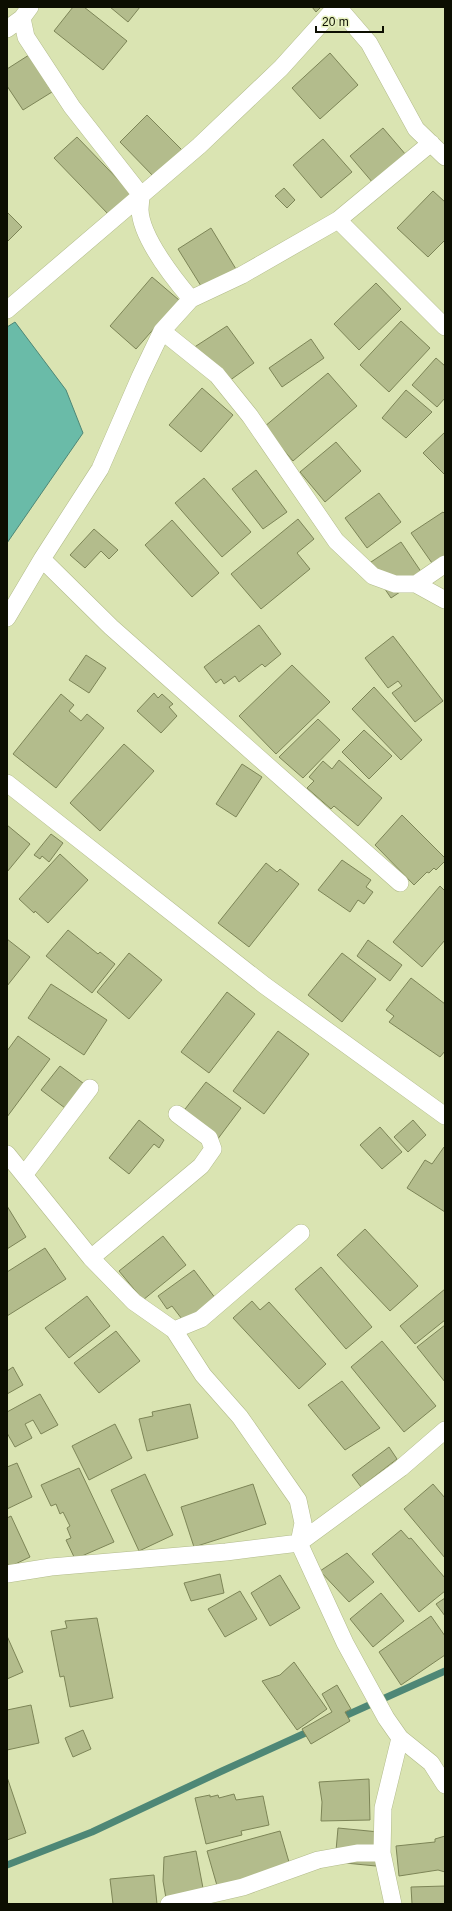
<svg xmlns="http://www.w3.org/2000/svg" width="452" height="1911" viewBox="0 0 452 1911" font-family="Arial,sans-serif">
  <rect width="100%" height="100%" fill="#dae4b2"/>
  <path fill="#6abba8" stroke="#4e8776" d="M 15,322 L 66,390 L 83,433 L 7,543 L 7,327 Z"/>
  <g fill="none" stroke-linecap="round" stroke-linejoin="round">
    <path stroke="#4e8776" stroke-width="7" d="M 338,1719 L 445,1671
      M 7,1865 L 92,1832 L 222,1771 L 312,1730"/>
  </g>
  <path fill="#b3bc8c" stroke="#7d8557" d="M 73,7 L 84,7 L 127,41 L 103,70 L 54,31 Z
    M 110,7 L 140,7 L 128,22 Z
    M 312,7 L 321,7 L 316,12 Z
    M 330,53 L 358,85 L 320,119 L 292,88 Z
    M 29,55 L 52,92 L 23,110 L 7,86 L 7,69 Z
    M 147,115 L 183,151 L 155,178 L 120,142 Z
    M 383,128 L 412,162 L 379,190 L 350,156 Z
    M 77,137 L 132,194 L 109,215 L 54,158 Z
    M 323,139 L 352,172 L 321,198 L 293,165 Z
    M 284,188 L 295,200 L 287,208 L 275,196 Z
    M 433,191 L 445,202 L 445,240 L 428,257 L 397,228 Z
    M 7,212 L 22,227 L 7,242 Z
    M 211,228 L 239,274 L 206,294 L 178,249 Z
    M 152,277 L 179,300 L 136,349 L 110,326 Z
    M 376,283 L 401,309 L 359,350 L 334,324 Z
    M 401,321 L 430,348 L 389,392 L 360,365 Z
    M 227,326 L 254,363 L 222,386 L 193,348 Z
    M 311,339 L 324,358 L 282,387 L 269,368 Z
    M 436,358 L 445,366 L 445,398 L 437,407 L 412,385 Z
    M 328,373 L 357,406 L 293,461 L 264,427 Z
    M 202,388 L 233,415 L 201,452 L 169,425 Z
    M 406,390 L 432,412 L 406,438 L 382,418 Z
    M 445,432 L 445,475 L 423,453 Z
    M 336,442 L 361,471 L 325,502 L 300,472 Z
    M 256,470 L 287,512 L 263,529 L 232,489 Z
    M 204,478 L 251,532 L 222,557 L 175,503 Z
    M 379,493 L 401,522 L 367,548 L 345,518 Z
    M 443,512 L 445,514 L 445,574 L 441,576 L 411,533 Z
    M 298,519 L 314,539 L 297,553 L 310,569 L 261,609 L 231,574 Z
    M 172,520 L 219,573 L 192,597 L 145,545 Z
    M 94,529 L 118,550 L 109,559 L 101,551 L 85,568 L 70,555 Z
    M 401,542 L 424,576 L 391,598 L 368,564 Z
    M 259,625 L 281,654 L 265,667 L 262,664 L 239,682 L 235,676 L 224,684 L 221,679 L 216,683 L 204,667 Z
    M 393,636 L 443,701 L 415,722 L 392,693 L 402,686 L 398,681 L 388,688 L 365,658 Z
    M 86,655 L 106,668 L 89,693 L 69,680 Z
    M 292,665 L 330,702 L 276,754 L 239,716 Z
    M 374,687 L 422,740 L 401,760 L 352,709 Z
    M 154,693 L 158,698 L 162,694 L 173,704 L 169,707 L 177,716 L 161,733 L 137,711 Z
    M 61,694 L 74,705 L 69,711 L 81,721 L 87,714 L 104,728 L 56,788 L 13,754 Z
    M 318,719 L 340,740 L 303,778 L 279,757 Z
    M 364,730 L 392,756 L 369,779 L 342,752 Z
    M 124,744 L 154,771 L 100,831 L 70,803 Z
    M 339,760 L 382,798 L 358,826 L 334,806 L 331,809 L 307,788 L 314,781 L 309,777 L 323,761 L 332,769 Z
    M 242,764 L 262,777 L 236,817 L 216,804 Z
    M 402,815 L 445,858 L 445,861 L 436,870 L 434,868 L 429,873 L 427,872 L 414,885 L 375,845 Z
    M 7,825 L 30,844 L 7,872 Z
    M 51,834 L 63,843 L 49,862 L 42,856 L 40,859 L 34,855 Z
    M 60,854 L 88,880 L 48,923 L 35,911 L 34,913 L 19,899 Z
    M 342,860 L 371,880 L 366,887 L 373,892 L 364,904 L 358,900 L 350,912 L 318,890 Z
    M 266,863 L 277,872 L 280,869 L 299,884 L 249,947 L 218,923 Z
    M 440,886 L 445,891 L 445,940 L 422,967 L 393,942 Z
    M 68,930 L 98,954 L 100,952 L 115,964 L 92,993 L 46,956 Z
    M 7,939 L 30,957 L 7,986 Z
    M 368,940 L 402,965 L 390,981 L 357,956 Z
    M 129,953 L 162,980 L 129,1019 L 97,992 Z
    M 342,953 L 376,979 L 342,1022 L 308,995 Z
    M 411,978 L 445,1004 L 445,1051 L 440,1057 L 389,1022 L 394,1016 L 386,1010 Z
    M 51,984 L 107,1020 L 84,1055 L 28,1018 Z
    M 227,992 L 255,1014 L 209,1073 L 181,1052 Z
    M 278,1031 L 309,1054 L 264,1114 L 233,1091 Z
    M 18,1036 L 50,1059 L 7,1117 L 7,1051 Z
    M 60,1066 L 95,1092 L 77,1117 L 41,1090 Z
    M 206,1082 L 241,1108 L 217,1140 L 182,1113 Z
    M 139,1120 L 164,1140 L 159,1148 L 154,1144 L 129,1174 L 109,1158 Z
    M 413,1120 L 426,1135 L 408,1152 L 394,1137 Z
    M 380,1127 L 402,1152 L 382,1169 L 360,1145 Z
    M 444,1147 L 445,1148 L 445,1212 L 407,1188 L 425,1160 L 432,1164 Z
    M 7,1206 L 26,1237 L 7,1249 Z
    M 365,1229 L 418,1286 L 390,1311 L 337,1255 Z
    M 163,1236 L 186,1265 L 143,1300 L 119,1271 Z
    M 45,1248 L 66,1279 L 7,1316 L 7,1272 Z
    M 321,1267 L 372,1327 L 346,1349 L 295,1289 Z
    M 194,1270 L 219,1303 L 188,1327 L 172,1306 L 167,1309 L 158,1296 Z
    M 445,1289 L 445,1320 L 415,1344 L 400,1326 Z
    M 87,1296 L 110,1326 L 69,1358 L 45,1328 Z
    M 252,1301 L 260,1310 L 269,1302 L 326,1364 L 299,1389 L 233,1318 Z
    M 445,1325 L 445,1382 L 417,1347 Z
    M 116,1331 L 140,1361 L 99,1393 L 74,1363 Z
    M 382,1341 L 436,1406 L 404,1432 L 351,1367 Z
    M 13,1367 L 23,1385 L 7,1394 L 7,1371 Z
    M 342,1381 L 380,1428 L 345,1450 L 308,1405 Z
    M 40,1394 L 58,1425 L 41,1434 L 33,1420 L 25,1424 L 32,1438 L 15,1447 L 7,1433 L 7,1412 Z
    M 190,1404 L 198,1438 L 147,1451 L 139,1419 L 153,1416 L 152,1412 Z
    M 115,1424 L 132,1458 L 89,1480 L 72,1446 Z
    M 389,1447 L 397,1459 L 361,1487 L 352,1475 Z
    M 17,1463 L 32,1497 L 7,1509 L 7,1467 Z
    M 79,1468 L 114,1542 L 75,1559 L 66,1540 L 71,1538 L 67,1528 L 70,1526 L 63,1512 L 60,1514 L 56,1504 L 51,1506 L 41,1485 Z
    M 145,1474 L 173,1535 L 139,1551 L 111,1490 Z
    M 253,1484 L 266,1524 L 194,1547 L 181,1507 Z
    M 433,1484 L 445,1498 L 445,1558 L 404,1509 Z
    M 11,1516 L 30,1557 L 9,1567 L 7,1562 L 7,1518 Z
    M 401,1530 L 409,1539 L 411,1538 L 445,1578 L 445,1591 L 419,1612 L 372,1554 Z
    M 347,1553 L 374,1582 L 349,1602 L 320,1571 Z
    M 220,1574 L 224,1593 L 191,1601 L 184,1583 Z
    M 280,1575 L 300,1608 L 270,1626 L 251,1593 Z
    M 240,1591 L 257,1619 L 225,1637 L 208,1609 Z
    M 381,1593 L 404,1621 L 373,1647 L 350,1619 Z
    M 445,1598 L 445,1616 L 436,1604 Z
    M 431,1616 L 445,1636 L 445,1655 L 401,1685 L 379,1652 Z
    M 97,1618 L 113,1698 L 70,1707 L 64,1676 L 60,1677 L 51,1631 L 67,1628 L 65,1621 Z
    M 7,1636 L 23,1672 L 7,1679 Z
    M 294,1662 L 327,1709 L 297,1730 L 262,1681 L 280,1675 Z
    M 337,1685 L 351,1709 L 345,1712 L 350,1721 L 311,1744 L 302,1729 L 332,1712 L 322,1694 Z
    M 31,1705 L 39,1743 L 7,1750 L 7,1710 Z
    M 83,1730 L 91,1749 L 73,1757 L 65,1738 Z
    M 7,1777 L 26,1833 L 7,1840 Z
    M 369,1779 L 370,1820 L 321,1821 L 322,1802 L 319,1782 Z
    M 234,1794 L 236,1800 L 263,1796 L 269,1825 L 241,1831 L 242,1835 L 206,1844 L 195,1798 L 210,1795 L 210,1797 L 218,1795 L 219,1798 Z
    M 338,1828 L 379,1832 L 376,1866 L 335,1862 Z
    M 280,1831 L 291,1869 L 218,1889 L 207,1851 Z
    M 445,1836 L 445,1872 L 438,1870 L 399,1876 L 396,1846 L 435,1842 L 435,1839 Z
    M 196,1851 L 206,1904 L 167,1904 L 163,1881 L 164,1857 Z
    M 154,1875 L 157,1904 L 113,1904 L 110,1879 Z
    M 445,1886 L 445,1904 L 412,1904 L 411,1887 Z"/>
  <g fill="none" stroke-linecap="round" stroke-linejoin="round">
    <g stroke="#b2bb8a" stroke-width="18">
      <path id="street" d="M 338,7 L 369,43 L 416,129 L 445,157
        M 22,18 L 26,37 L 72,107 L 141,195 C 141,200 140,205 140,210 C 141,237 174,279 191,299
        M 7,29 L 22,18 L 30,7
        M 338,220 L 445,327
        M 7,310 L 199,146 L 281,68 L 336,7
        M 162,331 L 217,375 L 250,416 L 336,541 L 373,576 L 395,584 L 416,584 L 445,600
        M 42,559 L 111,627 L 400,883
        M 416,584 L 445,564
        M 7,618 L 42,559 L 100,469 L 140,377 L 162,331 L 191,299 L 242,275 L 338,220 L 431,143
        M 7,783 L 264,985 L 445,1116
        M 7,1154 L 91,1258 L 134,1302 L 174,1330 L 203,1375 L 240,1417 L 298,1500 L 303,1523 L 299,1543 L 345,1643 L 386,1718 L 400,1738 L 431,1763 L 445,1785
        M 24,1175 L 90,1088
        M 91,1258 L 201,1166 L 213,1149 L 209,1138 L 177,1114
        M 174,1330 L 201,1319 L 301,1233
        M 7,1574 L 51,1567 L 226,1552 L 299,1543 L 401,1468 L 445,1430
        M 169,1904 L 243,1887 L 318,1860 L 357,1853 L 382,1853
        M 393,1904 L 382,1853 L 383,1808 L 400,1738"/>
    </g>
    <use href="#street" stroke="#fff" stroke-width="17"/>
  </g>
  <rect width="452" height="1911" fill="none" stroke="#0c0e01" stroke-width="16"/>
  <path d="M316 26v6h67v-6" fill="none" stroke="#0c0e01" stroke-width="2"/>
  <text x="322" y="26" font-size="12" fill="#0c0e01" stroke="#e7f1bf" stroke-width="3" paint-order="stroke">20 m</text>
</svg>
